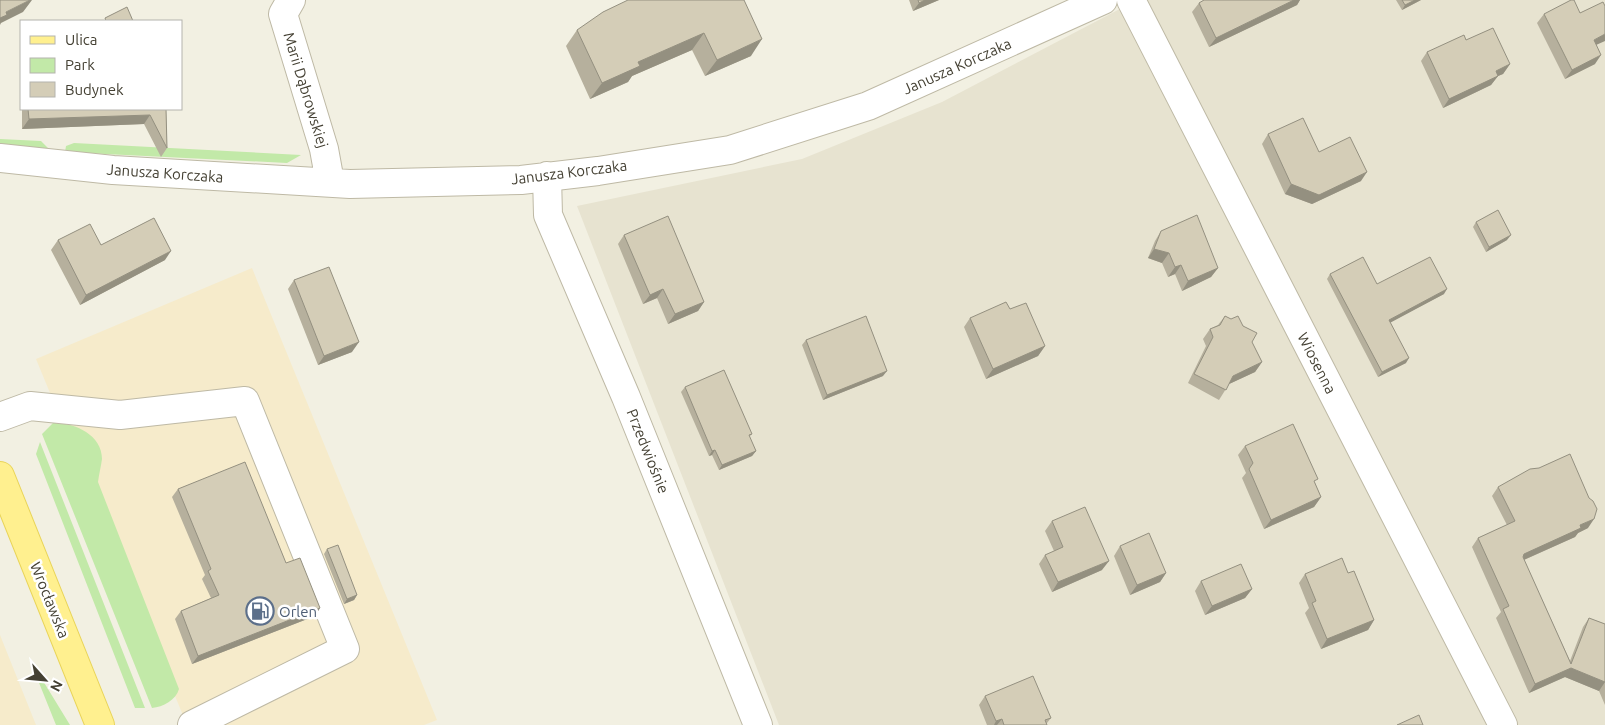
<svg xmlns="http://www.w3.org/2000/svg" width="1605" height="725" viewBox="0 0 1605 725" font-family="Ubuntu,sans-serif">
  <rect width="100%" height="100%" fill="#f2f0e2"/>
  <path fill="#e7e3d0" d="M 1137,0 L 1605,0 L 1605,725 L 779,725 L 577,206 L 802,159 L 942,102 Z"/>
  <path fill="#f6ebcb" d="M 252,268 L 437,720 L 424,725 L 187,725 L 36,359 Z
    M 0,635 L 36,725 L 0,725 Z"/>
  <path fill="#c2e9a8" d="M 0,139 L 41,141 L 48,148 L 46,151 L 0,148 Z
    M 74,143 L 301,155 L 287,163 L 65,152 L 66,146 Z
    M 53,423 C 73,422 102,434 102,459 C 101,466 99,474 98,482 L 179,689 C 176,700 163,707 152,708 L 42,434 Z
    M 40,442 L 145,708 L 135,708 L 36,454 Z
    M 29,658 L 70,725 L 56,725 Z"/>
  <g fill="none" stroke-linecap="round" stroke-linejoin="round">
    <g stroke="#beb9a5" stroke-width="30">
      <path id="minor" d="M 291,0 L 283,14 L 324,149 L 330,182
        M 1131,0 L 1503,725
        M 0,158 L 113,170 L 350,184 L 521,180 L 598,171 L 730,150 L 868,106 L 1103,0
        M 547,176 L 548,215 L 626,397 L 758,725
        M 0,417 L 30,406 L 120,415 L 245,401 L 345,649 L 192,725"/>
    </g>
    <g stroke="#e9d459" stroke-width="30">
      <path id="major" d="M 0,476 L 100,725"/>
    </g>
    <use href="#minor" stroke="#fff" stroke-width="28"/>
    <use href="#major" stroke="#fff08f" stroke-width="28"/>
  </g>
  <path fill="#b6b09d" d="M 744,0 L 751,56 L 705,76 L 692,50 L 632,76 L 628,82 L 590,99 L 566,46 L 577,30 Z
    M 909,0 L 939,0 L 913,11 Z
    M 1204,0 L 1300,0 L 1297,5 L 1209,47 L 1192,12 L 1199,3 Z
    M 1396,0 L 1421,0 L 1402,10 Z
    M 1544,14 L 1596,45 L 1595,64 L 1565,79 L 1537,23 Z
    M 1466,40 L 1510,64 L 1503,74 L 1498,76 L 1491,85 L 1443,108 L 1421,61 L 1427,52 Z
    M 22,109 L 166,109 L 167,148 L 161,157 L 144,124 L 22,129 Z
    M 1268,134 L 1319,152 L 1361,181 L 1312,204 L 1285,194 L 1262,144 Z
    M 1476,222 L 1507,240 L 1486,252 L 1473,227 Z
    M 1161,231 L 1218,268 L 1211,277 L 1182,291 L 1175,274 L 1168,277 L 1162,263 L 1148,258 L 1155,241 Z
    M 624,235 L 704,302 L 698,311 L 668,324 L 657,298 L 643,304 L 618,244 Z
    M 58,240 L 101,245 L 165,260 L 80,305 L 51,250 Z
    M 1330,274 L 1377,284 L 1444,294 L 1390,322 L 1406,363 L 1378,377 L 1327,279 Z
    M 294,280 L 352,352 L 318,365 L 288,289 Z
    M 1010,309 L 1045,346 L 1038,356 L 986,379 L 964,327 L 970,318 Z
    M 1225,316 L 1243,326 L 1262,362 L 1255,372 L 1229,384 L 1219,400 L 1188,383 L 1206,346 L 1203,339 L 1210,329 L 1218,325 Z
    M 806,340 L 883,376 L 823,400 L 802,345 Z
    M 685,387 L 752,434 L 749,437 L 756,451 L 752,456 L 719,470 L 712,455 L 709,456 L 681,392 Z
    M 1245,446 L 1315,483 L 1321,497 L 1314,507 L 1264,529 L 1242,478 L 1246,473 L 1238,455 Z
    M 1498,487 L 1588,528 L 1578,533 L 1575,537 L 1524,560 L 1570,661 L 1583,627 L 1589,618 L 1605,624 L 1605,705 L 1599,691 L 1565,677 L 1529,693 L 1496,618 L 1501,612 L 1472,547 L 1478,538 L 1507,525 L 1492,496 Z
    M 178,489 L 286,563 L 320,608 L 315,616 L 192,664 L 175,619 L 181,611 L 211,598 L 202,579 L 205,575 L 172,497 Z
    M 1052,521 L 1102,570 L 1052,592 L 1039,564 L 1045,555 L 1054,551 L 1045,531 Z
    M 1120,546 L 1166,573 L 1160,582 L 1130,595 L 1114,556 Z
    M 327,549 L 357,595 L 354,600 L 344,604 L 324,554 Z
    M 1348,573 L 1374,620 L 1368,630 L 1321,649 L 1305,613 L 1309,608 L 1299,583 L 1305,574 Z
    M 1201,581 L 1252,589 L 1245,598 L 1205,615 L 1195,591 Z
    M 985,696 L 1051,718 L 1047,723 L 1047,725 L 987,725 L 979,705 Z"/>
  <path fill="#949080" d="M 30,0 L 32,0 L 23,12 L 1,23 L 0,25 L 0,18 L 6,12 Z
    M 925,0 L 939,0 L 913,11 L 919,3 Z
    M 1294,0 L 1300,0 L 1297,5 L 1209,47 L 1216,38 Z
    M 1415,0 L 1421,0 L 1402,10 L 1405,5 Z
    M 704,33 L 692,50 L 632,76 L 628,82 L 590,99 L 602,83 L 638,62 Z
    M 1605,34 L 1605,41 L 1587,49 L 1594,40 Z
    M 762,39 L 751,56 L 705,76 L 717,60 Z
    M 1601,55 L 1595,64 L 1565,79 L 1572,70 Z
    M 1510,64 L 1503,74 L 1498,76 L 1491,85 L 1443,108 L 1449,99 L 1496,71 Z
    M 150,115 L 144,124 L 22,129 L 29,119 Z
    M 1367,172 L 1361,181 L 1312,204 L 1285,194 L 1291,184 Z
    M 1511,235 L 1507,240 L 1486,252 L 1489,247 Z
    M 1154,249 L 1169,253 L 1162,263 L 1148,258 Z
    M 171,251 L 165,260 L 80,305 L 86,295 Z
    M 1181,265 L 1175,274 L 1168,277 L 1175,267 Z
    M 1218,268 L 1211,277 L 1182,291 L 1188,281 Z
    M 663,289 L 657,298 L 643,304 L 650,295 Z
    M 1447,289 L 1444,294 L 1386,325 L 1389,320 Z
    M 704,302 L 698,311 L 668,324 L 675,314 Z
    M 359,342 L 352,352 L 318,365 L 324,356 Z
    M 1045,346 L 1038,356 L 986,379 L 993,369 Z
    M 1409,358 L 1406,363 L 1378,377 L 1382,372 Z
    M 1262,362 L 1255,372 L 1227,385 L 1233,376 Z
    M 887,371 L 883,376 L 823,400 L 827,395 Z
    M 715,450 L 712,455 L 709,456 L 712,451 Z
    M 756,451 L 752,456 L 719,470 L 722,465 Z
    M 1321,497 L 1314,507 L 1264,529 L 1271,520 Z
    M 1594,519 L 1588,528 L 1578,533 L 1575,537 L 1517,563 L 1524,554 L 1580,525 Z
    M 1109,561 L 1102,570 L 1052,592 L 1058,582 Z
    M 1166,573 L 1160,582 L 1130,595 L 1137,585 Z
    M 1252,589 L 1245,598 L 1205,615 L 1212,606 Z
    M 357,595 L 354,600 L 344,604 L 347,599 Z
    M 320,608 L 315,616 L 192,664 L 198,656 Z
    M 1374,620 L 1368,630 L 1321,649 L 1327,639 Z
    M 1571,668 L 1605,682 L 1599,691 L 1565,677 L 1529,693 L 1535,684 Z
    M 1002,719 L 997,725 L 994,725 L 996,721 Z"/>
  <path fill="#d4cdb7" stroke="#949080" d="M 0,0 L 30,0 L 6,12 L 7,15 L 0,18 Z
    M 628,0 L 744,0 L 762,39 L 717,60 L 704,33 L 638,62 L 640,66 L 602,83 L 577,30 L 603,12 Z
    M 918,0 L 925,0 L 919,3 Z
    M 1204,0 L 1294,0 L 1216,38 L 1199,3 Z
    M 1402,0 L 1415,0 L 1405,5 Z
    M 1571,0 L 1574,0 L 1580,13 L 1603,2 L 1605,6 L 1605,34 L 1594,40 L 1601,55 L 1572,70 L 1544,14 Z
    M 127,7 L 133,21 L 106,21 L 105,18 Z
    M 1493,28 L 1510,64 L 1496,71 L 1498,76 L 1449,99 L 1427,52 L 1464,35 L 1466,40 Z
    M 28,109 L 166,109 L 167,148 L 150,115 L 29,119 Z
    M 1303,118 L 1319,152 L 1350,137 L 1367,172 L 1319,195 L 1291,184 L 1268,134 Z
    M 1498,210 L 1511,235 L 1489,247 L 1476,222 Z
    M 1197,215 L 1218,268 L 1188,281 L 1181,265 L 1175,267 L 1169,253 L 1154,249 L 1161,231 Z
    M 668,216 L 704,302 L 675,314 L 663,289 L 650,295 L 624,235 Z
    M 154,218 L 171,251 L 86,295 L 58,240 L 90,224 L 101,245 Z
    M 1363,257 L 1377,284 L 1430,257 L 1447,289 L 1389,320 L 1409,358 L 1382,372 L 1330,274 Z
    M 329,267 L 359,342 L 324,356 L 294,280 Z
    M 1006,302 L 1010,309 L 1026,303 L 1045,346 L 993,369 L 970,318 Z
    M 866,316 L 887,371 L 827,395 L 806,340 Z
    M 1225,316 L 1231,319 L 1238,316 L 1243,326 L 1257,333 L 1252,342 L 1262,362 L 1233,376 L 1226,390 L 1194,374 L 1213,337 L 1210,329 L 1220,325 Z
    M 724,370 L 752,434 L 749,435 L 756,451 L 722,465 L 715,450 L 712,451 L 685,387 Z
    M 1293,424 L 1318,479 L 1314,481 L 1321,497 L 1271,520 L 1249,469 L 1253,463 L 1245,446 Z
    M 1570,454 L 1589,498 L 1593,501 L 1597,509 L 1594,519 L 1580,525 L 1581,528 L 1524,554 L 1523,557 L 1571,664 L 1589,618 L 1605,624 L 1605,682 L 1571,668 L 1535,684 L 1503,609 L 1509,606 L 1478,538 L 1515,521 L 1498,487 L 1530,469 L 1539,468 Z
    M 245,462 L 286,563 L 300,558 L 320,608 L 198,656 L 181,611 L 219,595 L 208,571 L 211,569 L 178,489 Z
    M 1085,507 L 1109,561 L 1058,582 L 1045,555 L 1063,547 L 1052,521 Z
    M 1149,533 L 1166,573 L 1137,585 L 1120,546 Z
    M 338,545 L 357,595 L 347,599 L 327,549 Z
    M 1342,558 L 1348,573 L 1354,571 L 1374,620 L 1327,639 L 1312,603 L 1316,601 L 1305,574 Z
    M 1241,564 L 1252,589 L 1212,606 L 1201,581 Z
    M 1033,676 L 1051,718 L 1045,720 L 1047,725 L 1004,725 L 1002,719 L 996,721 L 985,696 Z
    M 1419,715 L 1423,725 L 1397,725 Z"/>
  <defs>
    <g id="fuel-ring" transform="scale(1.4375)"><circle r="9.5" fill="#fff" stroke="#5c6f8a" stroke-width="1.5"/><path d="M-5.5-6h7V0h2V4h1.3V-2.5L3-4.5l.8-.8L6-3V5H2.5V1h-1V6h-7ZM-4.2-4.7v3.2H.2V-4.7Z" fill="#5c6f8a"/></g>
  </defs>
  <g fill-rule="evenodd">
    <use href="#fuel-ring" x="260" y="611"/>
  </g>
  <g text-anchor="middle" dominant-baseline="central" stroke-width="5" stroke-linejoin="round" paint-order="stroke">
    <g font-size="15" fill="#444033" stroke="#fff">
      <text transform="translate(957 66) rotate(-24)">Janusza Korczaka</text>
      <text transform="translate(306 90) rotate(73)">Marii Dąbrowskiej</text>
      <text transform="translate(569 172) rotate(-7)">Janusza Korczaka</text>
      <text transform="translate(165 173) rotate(4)">Janusza Korczaka</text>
      <text transform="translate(1317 363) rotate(63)">Wiosenna</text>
      <text transform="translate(648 451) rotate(68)">Przedwiośnie</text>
      <text transform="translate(50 600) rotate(68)">Wrocławska</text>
    </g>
    <g font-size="15" fill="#4e5e75" stroke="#fff" text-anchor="start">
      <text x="279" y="611">Orlen</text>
    </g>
  </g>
  <rect x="20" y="20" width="162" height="90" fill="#ffffff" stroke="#b4b3ad"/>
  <rect x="30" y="36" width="25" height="8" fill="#fff08f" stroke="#b4b3ad"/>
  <text x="65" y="45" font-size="15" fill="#444033">Ulica</text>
  <rect x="30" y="58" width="25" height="15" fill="#c2e9a8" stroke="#b4b3ad"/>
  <text x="65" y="70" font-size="15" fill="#444033">Park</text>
  <rect x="30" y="82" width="25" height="15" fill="#d4cdb7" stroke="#b4b3ad"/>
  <text x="65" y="95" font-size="15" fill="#444033">Budynek</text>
  <g transform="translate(45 680) rotate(117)" stroke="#ffffff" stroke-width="4" paint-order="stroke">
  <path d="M0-4L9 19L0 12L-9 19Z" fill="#444033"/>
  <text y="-8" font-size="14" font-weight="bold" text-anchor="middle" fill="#444033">N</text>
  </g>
</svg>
